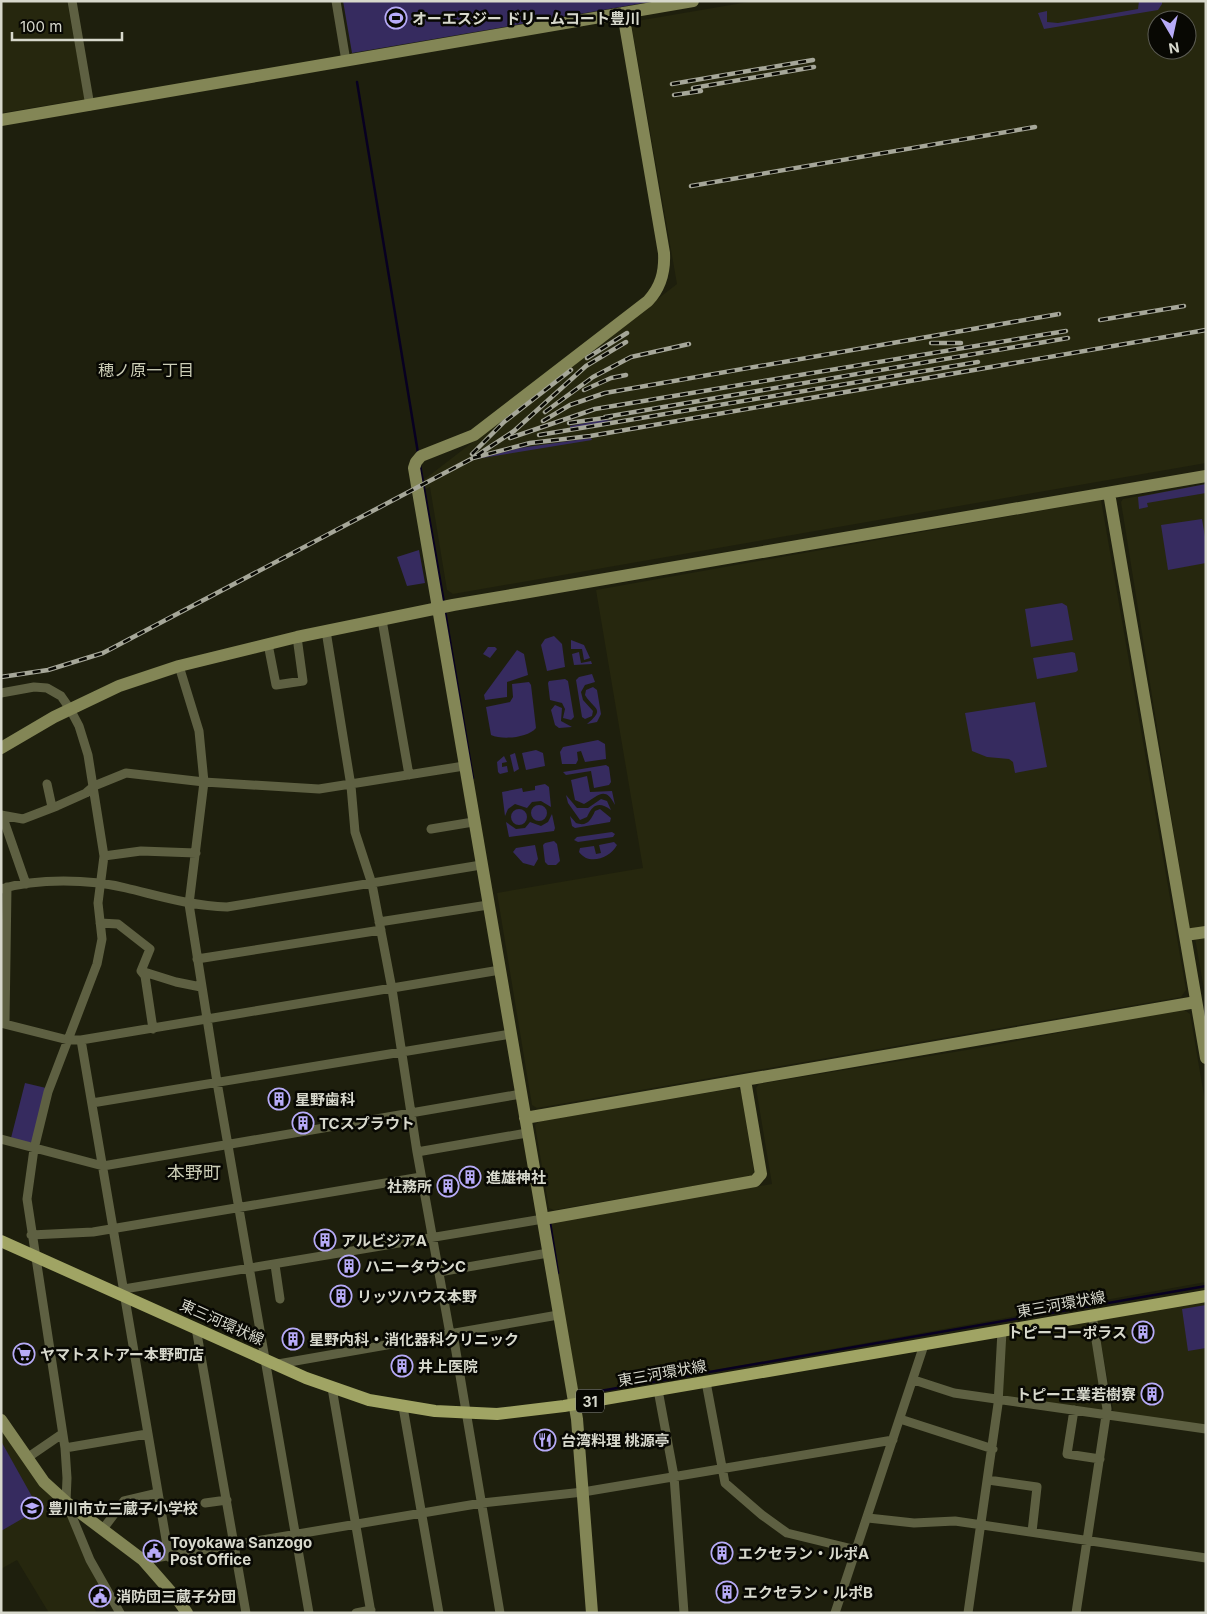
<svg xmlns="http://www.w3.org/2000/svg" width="1207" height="1614" viewBox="0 0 1207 1614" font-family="Inter,'Noto Sans JP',sans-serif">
  <rect width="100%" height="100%" fill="#1e1f0d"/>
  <path fill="#26270e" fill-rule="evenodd" d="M 1,1 L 67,1 L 85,99 L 1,113 Z
    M 754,1 L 1206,1 L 1206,463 L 453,594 L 447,590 L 430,487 L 423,490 L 421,482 L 677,284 L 631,22 ZM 1157,20 L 1187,20 L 1187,50 L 1157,50 Z
    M 1206,484 L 1206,928 L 1194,930 L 1189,927 L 1121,502 L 1123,499 Z
    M 1101,500 L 1186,990 L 1181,997 L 537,1108 L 532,1105 L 497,893 L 643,868 L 596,590 Z
    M 1206,936 L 1206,1001 L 1195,938 Z
    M 1183,1009 L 1190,1014 L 1206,1107 L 1206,1282 L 581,1394 L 578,1391 L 549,1226 L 555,1220 L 772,1184 L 756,1088 L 759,1084 L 985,1047 Z
    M 736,1088 L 741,1091 L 754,1172 L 751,1176 L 554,1210 L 549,1208 L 535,1125 L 539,1121 Z
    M 1206,1300 L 1206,1427 L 1114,1414 L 1097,1322 L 1098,1319 Z
    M 1088,1320 L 1104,1411 L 1003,1396 L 1005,1334 Z
    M 1,1425 L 57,1497 L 69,1519 L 101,1589 L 88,1597 L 97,1613 L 49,1613 L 17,1560 L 1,1569 Z"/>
  <path fill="#362b5f" d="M 343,1 L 655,1 L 352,53 Z
    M 1139,1 L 1162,1 L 1162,4 L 1158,10 L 1044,29 L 1038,13 L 1047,11 L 1047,22 L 1058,23 L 1138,9 Z
    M 602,420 L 618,421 L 570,428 L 570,426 Z
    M 591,438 L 592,440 L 476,459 L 520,448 Z
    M 1206,484 L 1206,493 L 1147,503 L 1148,507 L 1139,509 L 1138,497 Z
    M 1202,519 L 1206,543 L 1206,563 L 1168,570 L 1161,525 Z
    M 419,550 L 425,583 L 407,586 L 397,557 Z
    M 1062,603 L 1067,606 L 1073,640 L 1031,647 L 1025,609 Z
    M 554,636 L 562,644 L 565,667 L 547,671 L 541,645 L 545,639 Z
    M 571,640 L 584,645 L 590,658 L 584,660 L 582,649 L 571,649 Z
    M 488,647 L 495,647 L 497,649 L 490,658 L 483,654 Z
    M 517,650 L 524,654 L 528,675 L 507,682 L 507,697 L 485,700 L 484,695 Z
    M 579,652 L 581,663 L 591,661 L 592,664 L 574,665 L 572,654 Z
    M 1072,652 L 1075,653 L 1078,670 L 1076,672 L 1037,679 L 1033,658 Z
    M 592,674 L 595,682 L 585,685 L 581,692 L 583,700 L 593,711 L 592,716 L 585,719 L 582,717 L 576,680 L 579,677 Z
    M 565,679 L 568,681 L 574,717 L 571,720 L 563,718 L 565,709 L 562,703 L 550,700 L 548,683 L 549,681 Z
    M 529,682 L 531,685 L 536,728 C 528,738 502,740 491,735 L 486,707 L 510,702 L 513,697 L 512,684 Z
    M 593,687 L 597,690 L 601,714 L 597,722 L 587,724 C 606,708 594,710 585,695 L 586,690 Z
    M 1035,702 L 1047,767 L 1015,773 L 1013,762 L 1009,759 L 987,757 L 972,751 L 965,713 Z
    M 555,705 L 562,708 L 561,721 L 572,727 L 559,728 L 555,725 L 551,710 Z
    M 598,740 L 605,744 L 606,759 L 585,762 L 581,751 L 577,752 L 578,760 L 576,764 L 562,764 L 560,752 L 563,747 Z
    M 536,750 L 543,753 L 545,766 L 526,770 L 522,753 Z
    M 515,753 L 519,769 L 514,772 L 510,755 Z
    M 504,756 L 507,762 L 502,763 L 502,767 L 507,766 L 508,772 L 500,774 L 498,772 L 497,762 Z
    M 606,765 L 609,767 L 611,782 L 609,785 L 594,788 L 591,771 L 566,775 L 563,772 Z
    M 587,776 L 590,792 L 612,791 L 615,805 C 605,785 598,796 584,804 L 575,800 L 571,780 Z
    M 545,784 L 549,787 L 551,807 L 541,801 L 532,802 L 527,808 L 515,804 L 508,809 L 505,816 L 502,792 L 522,788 L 523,792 L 535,790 L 535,786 Z
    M 566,795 L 577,808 L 588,808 L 601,799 L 607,801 L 611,810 C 600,802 593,803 587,817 L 580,820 L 568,803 Z
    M531 813a8 8 0 1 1 16 0a8 8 0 1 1-16 0Z
    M511 817a8 8 0 1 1 16 0a8 8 0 1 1-16 0Z
    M 600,809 L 611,818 L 610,822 L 575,828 L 572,826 L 570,816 L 576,823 C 587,827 591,820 595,811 Z
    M 552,814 L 555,828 L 554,831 L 509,837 L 506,822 L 516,829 L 525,828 L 530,822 L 541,826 L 548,822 Z
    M 612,832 L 615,834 L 613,837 L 578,842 L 574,840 L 577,837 Z
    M 554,841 L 557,844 L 560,861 L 556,865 L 548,865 L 545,862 L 543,845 L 545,843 Z
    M 614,842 L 617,845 C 610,858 589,866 579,852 L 580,848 L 594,846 L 596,854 L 601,853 L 599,845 Z
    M 535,845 L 538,859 L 534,866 L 523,863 L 513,852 L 516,848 Z
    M 25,1083 L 46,1088 L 33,1142 L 29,1143 L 11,1138 Z
    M 1206,1305 L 1206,1348 L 1188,1351 L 1182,1309 Z
    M 1,1441 L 39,1509 L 1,1531 Z"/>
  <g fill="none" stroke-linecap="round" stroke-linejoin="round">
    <path stroke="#080021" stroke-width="2.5" d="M 357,82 L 418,453
      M 420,465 L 444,603
      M 445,611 L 473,778
      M 550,1222 L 558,1273
      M 577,1395 L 1206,1286"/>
    <path stroke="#5e6042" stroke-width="9" d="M 72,1 L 90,106
      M 336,1 L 346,61
      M 382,620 L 409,775
      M 326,631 L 351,786 L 355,832 L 372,884 L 392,989 L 417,1152 L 450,1334
      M 268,644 L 276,685 L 303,681 L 297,637
      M 179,666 L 199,731 L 204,782 L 189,904 L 217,1082 L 309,1613
      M 1,693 L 34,687 L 47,688 L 61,696 L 70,709 L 79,726 L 88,755 L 104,856 L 98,903 L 102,939 L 97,964 L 48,1092 L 34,1149 L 27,1199 L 65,1448 L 67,1478 L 66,1502 L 90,1560 L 120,1613
      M 47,784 L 52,807
      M 1,815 L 23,819 L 57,806 L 86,793 L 94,786 L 126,773 L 204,782 L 319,789 L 464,766
      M 2,815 L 26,884
      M 431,829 L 473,822
      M 104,856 L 141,851 L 196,853
      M 1,889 C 37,878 90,879 126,888 C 160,896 192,906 227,907 L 481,865
      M 379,922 L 488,905
      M 100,923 L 118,924 L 150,949 L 141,971 L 176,982 L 201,987
      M 197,959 L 381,930
      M 141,971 L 145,976 L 153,1029
      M 1,1023 L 68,1040 L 81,1040 L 500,970
      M 5,1023 L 7,887
      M 81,1040 L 169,1557
      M 92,1103 L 511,1034
      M 1,1139 L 103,1166 L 521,1094
      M 417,1152 L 527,1133
      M 31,1235 L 93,1232 L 421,1177
      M 275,1265 L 280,1299
      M 439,1272 L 548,1253
      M 124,1289 L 543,1219
      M 196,1328 L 246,1613
      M 453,1334 L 500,1613
      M 278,1364 L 558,1315
      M 914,1380 L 954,1393 L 1206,1429
      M 706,1382 L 725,1483 L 762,1515 L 787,1533 L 857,1550
      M 332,1388 L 371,1613
      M 658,1390 L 674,1476 L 684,1613
      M 403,1407 L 439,1613
      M 1074,1410 L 1067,1454 L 1100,1459
      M 900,1419 L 993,1449
      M 65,1448 L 147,1434
      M 27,1458 L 62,1434
      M 988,1480 L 1037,1487 L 1032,1532
      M 205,1503 L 227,1500
      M 868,1518 L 914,1523 L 955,1521 L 1206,1558
      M 103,1529 L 124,1501 L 158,1493
      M 143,1560 L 482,1503 L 583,1492 L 893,1440
      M 356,1613 L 371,1610
      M 835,1613 L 924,1345
      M 968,1613 L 998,1404 L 1002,1331
      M 1076,1613 L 1107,1409 L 1092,1315"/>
    <path stroke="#838656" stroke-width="12" d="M 1,120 L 693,1
      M 1109,493 L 1206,1058
      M 1,748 L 54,717 L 119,686 L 179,666 L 297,637 L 453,605 L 1206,476
      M 1185,935 L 1206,932
      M 525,1118 L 1196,1002
      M 543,1219 L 755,1181 L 761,1174 L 745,1080
      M 1,1420 L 44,1482 L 66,1502 L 143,1560 L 178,1600 L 187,1613
      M 592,1613 L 577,1419 L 414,468 L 416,462 L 421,456 L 474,435 L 648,301 C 661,287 665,272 664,253 L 623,13"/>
    <path stroke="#a0a464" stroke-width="12" d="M 1,1241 L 306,1378 L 369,1400 L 435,1411 L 497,1414 L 564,1406 L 1206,1296"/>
    <g stroke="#a6a799" stroke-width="4.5">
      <path id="rail" d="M 672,84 L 813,60
        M 693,88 L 814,67
        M 674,95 L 701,91
        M 691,186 L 1035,127
        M 1100,320 L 1184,306
        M 931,343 L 961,343
        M 587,358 L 627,333
        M 584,390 L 611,378 L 626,375
        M 545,412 L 593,377 L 631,357 L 689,344
        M 605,417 L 1068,338
        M 543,421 L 570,405 L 605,393 L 1059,314
        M 569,423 L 611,417
        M 539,435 L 978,362
        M 510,438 L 595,409 L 1066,331
        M 472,454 L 504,422 L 571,370
        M 473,458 L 530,443 L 590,436 L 1206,330
        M 1,677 L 48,670 L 103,653 L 473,458 L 514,431 L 586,366 L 626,342"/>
    </g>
    <use href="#rail" stroke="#080803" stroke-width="2.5" stroke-dasharray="8" stroke-linecap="butt"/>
  </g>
  <defs>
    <g id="stadium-ring" transform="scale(1.125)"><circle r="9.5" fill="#080803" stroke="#b7abf8" stroke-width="1.5"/><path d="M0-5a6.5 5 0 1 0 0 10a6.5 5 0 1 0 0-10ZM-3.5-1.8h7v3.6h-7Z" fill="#b7abf8"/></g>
    <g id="building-ring" transform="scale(1.125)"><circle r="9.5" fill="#080803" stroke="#b7abf8" stroke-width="1.5"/><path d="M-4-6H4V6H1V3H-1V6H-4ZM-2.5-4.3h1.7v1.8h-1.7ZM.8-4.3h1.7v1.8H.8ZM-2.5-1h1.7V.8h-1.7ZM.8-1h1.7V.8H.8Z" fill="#b7abf8"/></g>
    <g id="supermarket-ring" transform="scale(1.125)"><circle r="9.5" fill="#080803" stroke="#b7abf8" stroke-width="1.5"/><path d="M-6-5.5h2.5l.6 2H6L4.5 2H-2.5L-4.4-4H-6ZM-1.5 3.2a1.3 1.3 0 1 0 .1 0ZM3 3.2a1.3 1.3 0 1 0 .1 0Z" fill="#b7abf8"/></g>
    <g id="restaurant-ring" transform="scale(1.125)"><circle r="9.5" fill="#080803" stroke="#b7abf8" stroke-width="1.5"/><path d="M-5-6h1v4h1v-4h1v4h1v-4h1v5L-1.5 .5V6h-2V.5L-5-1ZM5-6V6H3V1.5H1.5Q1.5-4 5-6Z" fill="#b7abf8"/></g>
    <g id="school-ring" transform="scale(1.125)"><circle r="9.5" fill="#080803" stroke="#b7abf8" stroke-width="1.5"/><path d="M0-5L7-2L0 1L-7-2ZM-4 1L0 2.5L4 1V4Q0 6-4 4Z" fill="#b7abf8"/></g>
    <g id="civic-ring" transform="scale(1.125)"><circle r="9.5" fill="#080803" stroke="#b7abf8" stroke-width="1.5"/><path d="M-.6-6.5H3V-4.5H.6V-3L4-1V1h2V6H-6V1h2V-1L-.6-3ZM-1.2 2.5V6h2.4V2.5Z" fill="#b7abf8"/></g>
  </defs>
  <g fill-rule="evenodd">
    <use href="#stadium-ring" x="396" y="18"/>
    <use href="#building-ring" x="279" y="1099"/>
    <use href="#building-ring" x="303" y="1123"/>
    <use href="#building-ring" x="470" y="1177"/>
    <use href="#building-ring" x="448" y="1186"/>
    <use href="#building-ring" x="325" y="1240"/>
    <use href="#building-ring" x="349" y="1266"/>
    <use href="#building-ring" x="341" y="1296"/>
    <use href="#building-ring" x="1143" y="1332"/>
    <use href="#building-ring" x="293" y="1339"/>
    <use href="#supermarket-ring" x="24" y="1354"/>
    <use href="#building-ring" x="402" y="1366"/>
    <use href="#building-ring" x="1152" y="1394"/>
    <use href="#restaurant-ring" x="545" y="1440"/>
    <use href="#school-ring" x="32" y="1508"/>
    <use href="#civic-ring" x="154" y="1551"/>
    <use href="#building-ring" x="722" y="1553"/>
    <use href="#building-ring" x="727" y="1592"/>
    <use href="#civic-ring" x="100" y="1596"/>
  </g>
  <g text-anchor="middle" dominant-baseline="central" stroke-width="5" stroke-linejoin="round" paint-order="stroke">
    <rect fill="#080803" stroke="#999a90" stroke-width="1" x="576" y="1389.5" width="28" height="23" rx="4"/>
    <g font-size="14" font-weight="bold" fill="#d7d8cc">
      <text x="590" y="1401">31</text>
    </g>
    <g font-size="15" font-weight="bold" fill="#d7d8cc" stroke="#080803" text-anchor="start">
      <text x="412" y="18">オーエスジー ドリームコート豊川</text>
      <text x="295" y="1099">星野歯科</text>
      <text x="319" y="1123">TCスプラウト</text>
      <text x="486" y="1177">進雄神社</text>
      <text x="432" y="1186" text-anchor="end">社務所</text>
      <text x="341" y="1240">アルビジアA</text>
      <text x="365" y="1266">ハニータウンC</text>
      <text x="357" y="1296">リッツハウス本野</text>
      <text x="1127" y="1332" text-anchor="end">トピーコーポラス</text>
      <text x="309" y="1339">星野内科・消化器科クリニック</text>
      <text x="40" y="1354">ヤマトストアー本野町店</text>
      <text x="418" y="1366">井上医院</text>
      <text x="1136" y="1394" text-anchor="end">トピー工業若樹寮</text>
      <text x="561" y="1440">台湾料理 桃源亭</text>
      <text x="48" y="1508">豊川市立三蔵子小学校</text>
      <text x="170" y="1542">Toyokawa Sanzogo<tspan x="170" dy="17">Post Office</tspan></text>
      <text x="738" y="1553">エクセラン・ルポA</text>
      <text x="743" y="1592">エクセラン・ルポB</text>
      <text x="116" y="1596">消防団三蔵子分団</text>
    </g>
    <g font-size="15" fill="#d7d8cc" stroke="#080803">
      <text transform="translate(1061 1304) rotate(-10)">東三河環状線</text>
      <text transform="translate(222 1322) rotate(24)">東三河環状線</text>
      <text transform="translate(662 1373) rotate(-10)">東三河環状線</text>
    </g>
    <g font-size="16" fill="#cbcdb6" stroke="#080803">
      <text x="146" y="370">穂ノ原一丁目</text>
    </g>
    <g font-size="18" fill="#cbcdb6" stroke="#080803">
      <text x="194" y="1172">本野町</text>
    </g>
  </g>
  <rect width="1207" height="1614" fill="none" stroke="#d7d8cc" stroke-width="5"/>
  <g transform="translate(1172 35) rotate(171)"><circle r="24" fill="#080803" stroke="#5b5b53"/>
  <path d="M0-4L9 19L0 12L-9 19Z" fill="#b7abf8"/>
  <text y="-8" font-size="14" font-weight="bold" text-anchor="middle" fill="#d7d8cc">N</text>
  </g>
  <path d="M12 32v8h110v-8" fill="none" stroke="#d7d8cc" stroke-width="2.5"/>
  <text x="20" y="32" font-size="15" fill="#d7d8cc" stroke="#080803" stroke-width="4" paint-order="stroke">100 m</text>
</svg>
